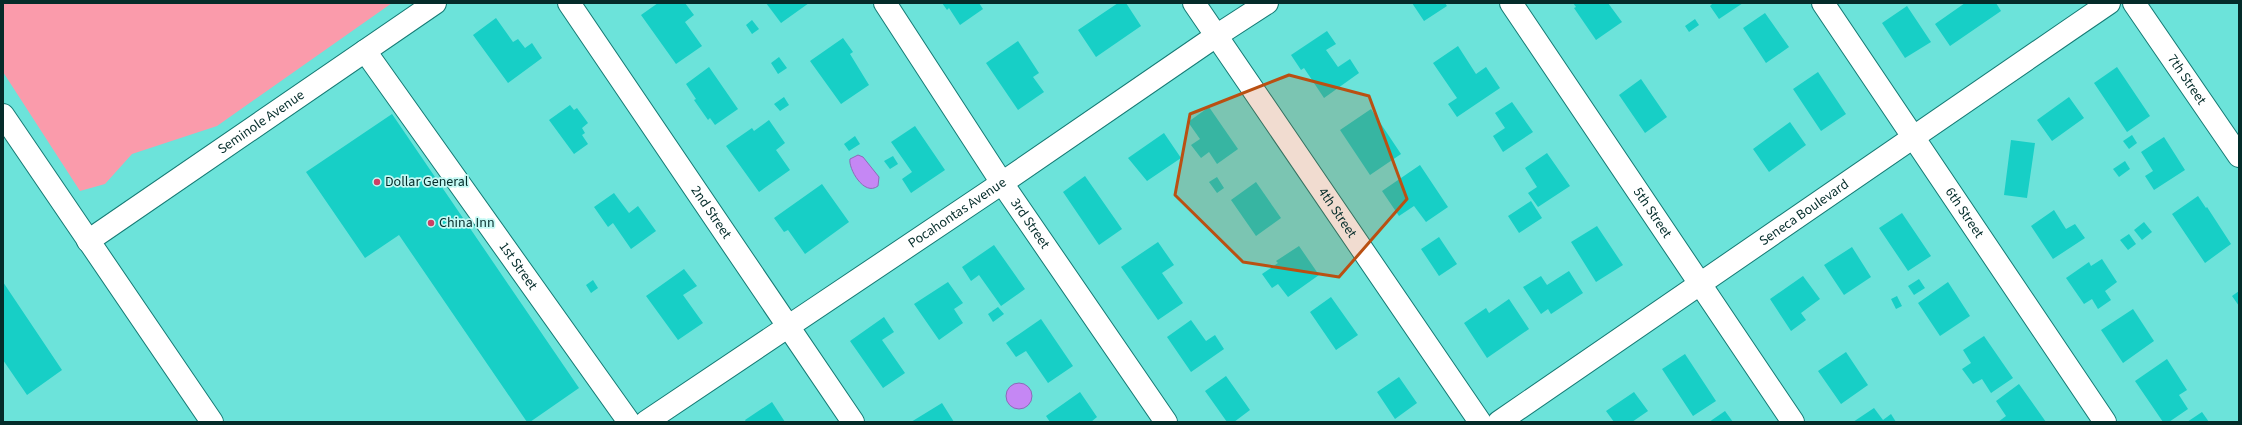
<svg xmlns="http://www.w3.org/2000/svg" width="2242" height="425" viewBox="0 0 2242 425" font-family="'Source Sans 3',sans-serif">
  <rect width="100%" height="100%" fill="#6ce3da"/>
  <path fill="#fa9bab" d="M 3,3 L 392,3 L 217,126 L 132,154 L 105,184 L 80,191 L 3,72 Z"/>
  <path fill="#c587f4" stroke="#8b6cb7" d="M 858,155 L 863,157 L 879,177 L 878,186 C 864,197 848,168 850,159 Z
    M1006 396a13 13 0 1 1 26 0a13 13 0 1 1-26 0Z"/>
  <path fill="#17cfc6" d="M 658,3 L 685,3 L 694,15 L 685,22 L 702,46 L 676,64 L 641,15 Z
    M 766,3 L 809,3 L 781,23 Z
    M 942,3 L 979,3 L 983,9 L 960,25 L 949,8 L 947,10 Z
    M 1118,3 L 1126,3 L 1141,26 L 1096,57 L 1078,30 Z
    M 1412,3 L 1445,3 L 1447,6 L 1424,21 Z
    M 1573,3 L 1608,3 L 1622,22 L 1596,40 L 1574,8 L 1576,7 Z
    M 1713,3 L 1743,3 L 1719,19 L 1710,6 Z
    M 1965,3 L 1996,3 L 2001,11 L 1950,46 L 1935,24 Z
    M 1907,6 L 1931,42 L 1905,58 L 1882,23 Z
    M 1765,13 L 1789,47 L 1766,63 L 1743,28 Z
    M 496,18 L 513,42 L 518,39 L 525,48 L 532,43 L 542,58 L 508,83 L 473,35 Z
    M 1695,19 L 1699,25 L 1689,32 L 1685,26 Z
    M 752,20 L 759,29 L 752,34 L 746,25 Z
    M 1327,31 L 1336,44 L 1326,50 L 1338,67 L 1350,59 L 1359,73 L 1324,98 L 1304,68 L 1301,70 L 1291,55 Z
    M 843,38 L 853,52 L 850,54 L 869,85 L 841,104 L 810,61 Z
    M 1018,41 L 1039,73 L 1033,77 L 1044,92 L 1018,110 L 986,63 Z
    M 1458,46 L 1476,74 L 1486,67 L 1500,88 L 1457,117 L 1448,104 L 1457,98 L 1433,63 Z
    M 779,57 L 787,68 L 778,74 L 771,63 Z
    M 709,67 L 738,109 L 715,125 L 710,118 L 708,120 L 694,100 L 696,99 L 686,84 Z
    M 2117,67 L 2150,116 L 2127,132 L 2094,83 Z
    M 1818,72 L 1846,114 L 1821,131 L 1793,89 Z
    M 1641,79 L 1667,117 L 1645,133 L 1619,95 Z
    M 784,97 L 789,105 L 780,111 L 774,104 Z
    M 2069,97 L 2084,118 L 2052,141 L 2037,120 Z
    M 1512,102 L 1533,132 L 1503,152 L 1493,136 L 1505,128 L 1495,113 Z
    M 570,105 L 574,110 L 577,108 L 588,123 L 582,128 L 585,133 L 582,135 L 588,144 L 574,154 L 549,120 Z
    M 1209,107 L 1238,149 L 1217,164 L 1209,152 L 1201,158 L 1191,145 L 1200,139 L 1188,122 Z
    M 1371,109 L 1401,154 L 1370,175 L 1340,130 Z
    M 392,114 L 579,388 L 530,422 L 527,422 L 399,235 L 365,258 L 306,172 Z
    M 769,120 L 785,143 L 776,150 L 790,170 L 759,192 L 726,146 L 752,128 L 754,131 Z
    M 1790,122 L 1806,145 L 1769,172 L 1753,149 Z
    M 915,126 L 945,170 L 911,193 L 902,179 L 912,172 L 891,142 Z
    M 1164,133 L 1181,158 L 1147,181 L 1128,158 Z
    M 2132,135 L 2137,143 L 2129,149 L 2123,141 Z
    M 855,136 L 860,144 L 849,151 L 844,144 Z
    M 2164,137 L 2185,170 L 2154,190 L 2145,176 L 2153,171 L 2141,152 Z
    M 2011,140 L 2035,143 L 2027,198 L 2004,195 Z
    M 1547,153 L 1570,186 L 1538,207 L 1528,193 L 1537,187 L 1525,168 Z
    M 893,156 L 898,164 L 890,169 L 884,161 Z
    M 2125,161 L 2130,169 L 2119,177 L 2113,169 Z
    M 1420,165 L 1448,207 L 1426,222 L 1414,206 L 1399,216 L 1382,191 Z
    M 1085,176 L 1122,229 L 1099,245 L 1063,192 Z
    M 1217,177 L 1224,188 L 1217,193 L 1209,182 Z
    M 1256,182 L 1281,218 L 1256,236 L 1231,200 Z
    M 822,184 L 849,222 L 805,254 L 788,230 L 784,232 L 774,218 Z
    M 614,193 L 629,213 L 638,206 L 656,231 L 631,249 L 613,223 L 608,227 L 594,207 Z
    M 2198,196 L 2206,208 L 2207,207 L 2231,244 L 2205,263 L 2172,214 Z
    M 1531,201 L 1542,218 L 1519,233 L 1508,216 Z
    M 2054,210 L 2066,229 L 2075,224 L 2085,238 L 2053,259 L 2031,226 Z
    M 1902,213 L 1931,256 L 1908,271 L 1879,228 Z
    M 2144,222 L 2152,232 L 2142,240 L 2134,230 Z
    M 1597,226 L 1623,265 L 1596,282 L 1571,242 Z
    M 2129,234 L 2136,244 L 2128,250 L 2120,240 Z
    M 1439,237 L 1457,264 L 1439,276 L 1421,249 Z
    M 1158,242 L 1174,265 L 1162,273 L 1183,303 L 1158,320 L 1121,267 Z
    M 994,245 L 1025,289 L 1001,306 L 979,275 L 971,281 L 962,267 Z
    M 1299,246 L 1319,275 L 1288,297 L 1278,284 L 1272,288 L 1262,274 L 1278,263 L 1276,261 Z
    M 1852,247 L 1871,277 L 1844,295 L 1824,265 Z
    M 2102,259 L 2117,282 L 2105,291 L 2111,300 L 2098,309 L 2092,299 L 2084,304 L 2066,278 L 2089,262 L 2091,266 Z
    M 684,269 L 697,286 L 683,295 L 703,323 L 678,340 L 646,296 Z
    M 1569,271 L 1583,293 L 1551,314 L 1548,309 L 1541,314 L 1523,287 L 1541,276 L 1547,285 Z
    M 1803,276 L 1820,299 L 1801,313 L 1806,320 L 1791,331 L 1770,299 Z
    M 1919,279 L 1925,288 L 1914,295 L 1908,286 Z
    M 593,280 L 598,288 L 591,293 L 586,285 Z
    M 3,282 L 62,370 L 27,395 L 3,360 Z
    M 948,282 L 963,303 L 954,309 L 963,323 L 939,340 L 914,304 Z
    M 1948,282 L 1970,316 L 1940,336 L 1918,303 Z
    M 2239,291 L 2239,306 L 2232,296 Z
    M 1897,296 L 1902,306 L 1896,309 L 1891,299 Z
    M 1331,297 L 1358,335 L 1336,350 L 1310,312 Z
    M 1509,299 L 1529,329 L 1487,358 L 1464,323 L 1486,308 L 1489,313 Z
    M 998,307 L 1004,314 L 993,322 L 988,314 Z
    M 2133,309 L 2154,341 L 2123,363 L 2101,330 Z
    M 884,317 L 894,332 L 882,340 L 905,373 L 883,388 L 850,341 Z
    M 1041,319 L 1073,366 L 1048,383 L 1026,351 L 1016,357 L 1006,343 Z
    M 1191,320 L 1206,341 L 1215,335 L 1224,349 L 1191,372 L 1167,337 Z
    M 1984,336 L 2013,378 L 1991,393 L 1982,379 L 1973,384 L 1962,369 L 1971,363 L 1963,350 Z
    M 1846,352 L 1868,385 L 1841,404 L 1818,371 Z
    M 1685,354 L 1716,401 L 1693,416 L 1662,369 Z
    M 2167,359 L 2187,390 L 2179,395 L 2188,409 L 2169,422 L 2163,422 L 2135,381 Z
    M 1226,376 L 1250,410 L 1234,422 L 1227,422 L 1205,391 Z
    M 1399,377 L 1417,403 L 1395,419 L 1377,392 Z
    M 2019,384 L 2046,422 L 1998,422 L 2006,416 L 1996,401 Z
    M 1080,392 L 1097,417 L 1091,422 L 1050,422 L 1046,416 Z
    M 1634,392 L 1648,411 L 1632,422 L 1614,422 L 1606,411 Z
    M 772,402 L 785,422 L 746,422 L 745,420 Z
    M 942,403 L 954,422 L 911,422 Z
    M 1874,408 L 1883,420 L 1891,414 L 1896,422 L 1853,422 Z
    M 1725,411 L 1733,422 L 1709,422 Z
    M 2202,412 L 2209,422 L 2187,422 Z"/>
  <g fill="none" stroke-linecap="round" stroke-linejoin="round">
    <g stroke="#157b75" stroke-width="24">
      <g id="minor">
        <path id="s1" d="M 569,3 L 853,422"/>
        <path id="s2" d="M 885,3 L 1002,183 L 1166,422"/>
        <path id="s3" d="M 1194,3 L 1480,422"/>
        <path id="s4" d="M 1511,3 L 1793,422"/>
        <path id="s5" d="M 1823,3 L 2105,422"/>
        <path id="s6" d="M 2134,3 L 2239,156"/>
        <path id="s7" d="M 365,51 L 629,422"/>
        <path id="s8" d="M 88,241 L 435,3"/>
        <path id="s9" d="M 646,422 L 1002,183 L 1216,36 L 1267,3"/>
        <path id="s10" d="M 1499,422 C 1703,284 1905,142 2109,3"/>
      </g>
    </g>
    <g stroke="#157b75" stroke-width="24">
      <path id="highway" d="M 3,115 L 212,422"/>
    </g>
    <use href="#minor" stroke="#fff" stroke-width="22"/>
    <use href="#highway" stroke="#fff" stroke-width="22"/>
  </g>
  <path fill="#ba5012" fill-opacity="0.2" stroke="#ba5012" stroke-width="3" stroke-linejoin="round" d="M 1289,75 L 1369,96 L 1407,199 L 1339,277 L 1243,262 L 1175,195 L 1190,114 Z"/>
  <g fill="#ce4065" stroke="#c4f9f4" stroke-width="1.5">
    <circle cx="377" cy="182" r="4"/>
    <circle cx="431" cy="223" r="4"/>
  </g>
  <g text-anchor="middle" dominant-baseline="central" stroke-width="3.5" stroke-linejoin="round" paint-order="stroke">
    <g font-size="14" fill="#042c2a" stroke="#c4f9f4">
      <text stroke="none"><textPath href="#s6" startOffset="93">7th Street</textPath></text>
      <text stroke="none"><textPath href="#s8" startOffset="210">Seminole Avenue</textPath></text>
      <text stroke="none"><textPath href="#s5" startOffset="253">6th Street</textPath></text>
      <text stroke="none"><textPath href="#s1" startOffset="253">2nd Street</textPath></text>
      <text stroke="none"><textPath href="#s9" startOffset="375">Pocahontas Avenue</textPath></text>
      <text stroke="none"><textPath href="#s3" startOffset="254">4th Street</textPath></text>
      <text stroke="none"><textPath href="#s4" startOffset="253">5th Street</textPath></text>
      <text stroke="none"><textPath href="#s10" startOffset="370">Seneca Boulevard</textPath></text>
      <text stroke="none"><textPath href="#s2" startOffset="264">3rd Street</textPath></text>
      <text stroke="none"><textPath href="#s7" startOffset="264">1st Street</textPath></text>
    </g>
    <g font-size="14" fill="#042c2a" stroke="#c4f9f4" text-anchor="start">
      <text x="385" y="182">Dollar General</text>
      <text x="439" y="223">China Inn</text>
    </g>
  </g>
  <rect width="2242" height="425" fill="none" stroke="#042c2a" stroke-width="8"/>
</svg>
